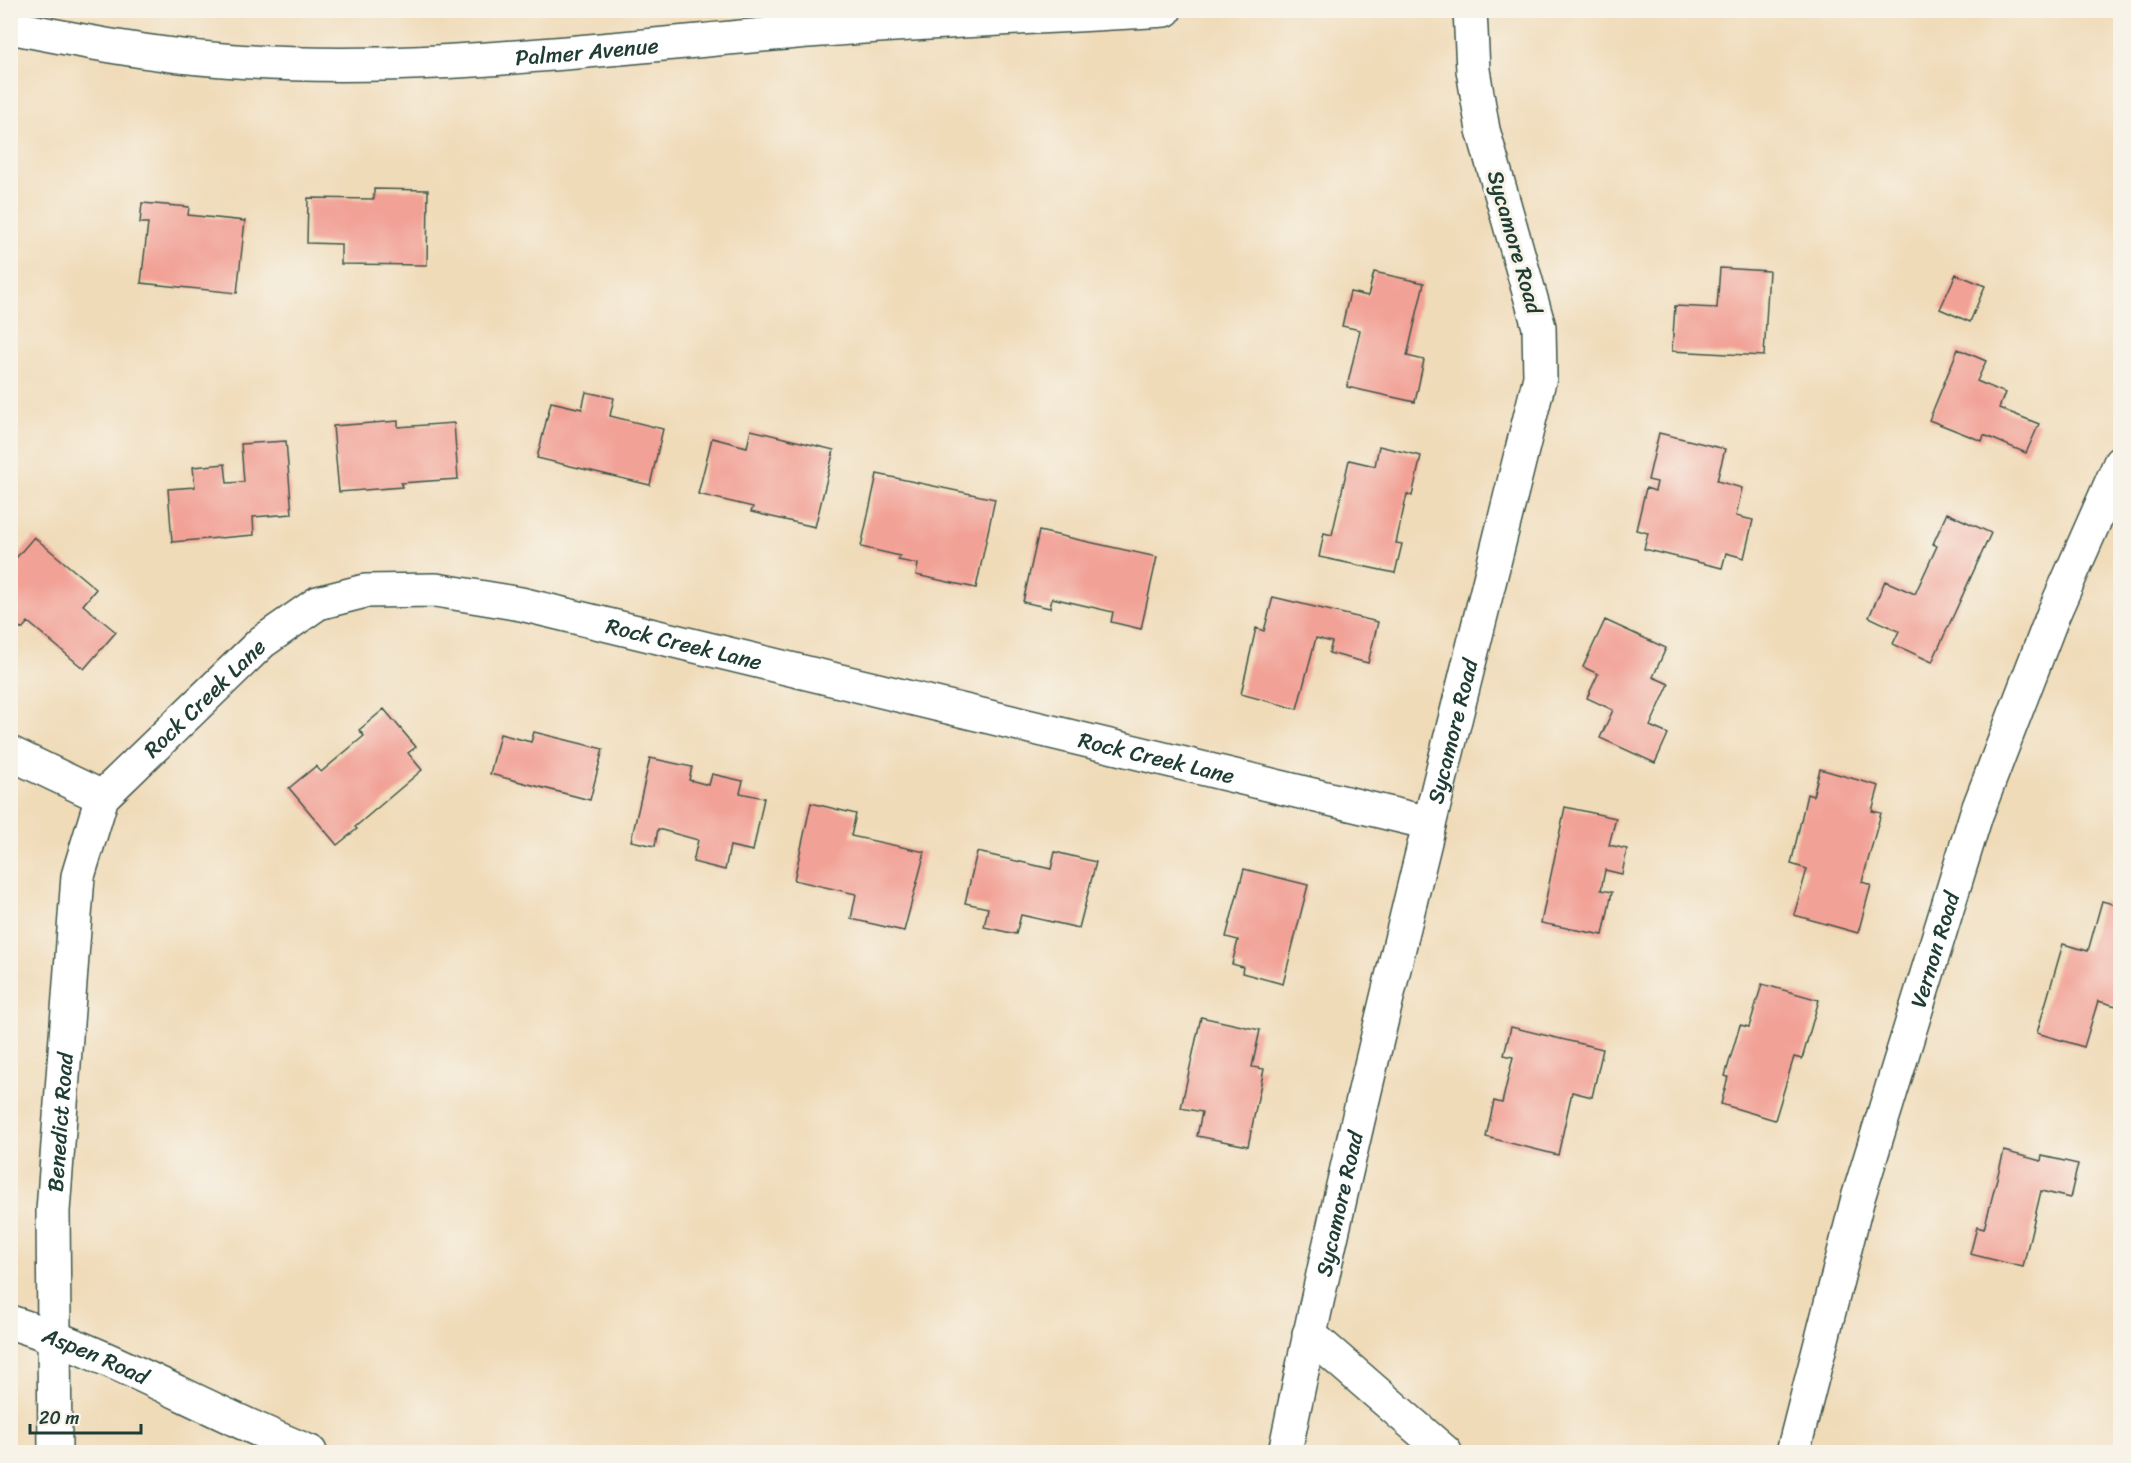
<svg xmlns="http://www.w3.org/2000/svg" width="2131" height="1463" viewBox="0 0 2131 1463" font-family="Sriracha,sans-serif">
  <rect width="100%" height="100%" fill="#f7f3e8"/>
  <filter id="ink" filterUnits="userSpaceOnUse"><feTurbulence type="fractalNoise" baseFrequency=".0167" numOctaves="2"/><feDisplacementMap in="SourceGraphic" scale="12" xChannelSelector="R" yChannelSelector="G"/><feConvolveMatrix kernelMatrix="1 2 1 2 8 2 1 2 1" color-interpolation-filters="sRGB"/></filter>
  <filter id="wash" filterUnits="userSpaceOnUse"><feTurbulence type="fractalNoise" baseFrequency=".008" numOctaves="4" result="noise"/><feDisplacementMap in="SourceGraphic" scale="24" xChannelSelector="R" yChannelSelector="G"/><feGaussianBlur stdDeviation="1.35" result="paint"/><feColorMatrix in="noise" values="0 0 0 0 0 0 0 0 0 0 0 0 0 0 0 0 0 1.4 0 .05"/><feComposite in="paint" operator="in"/></filter>
  <g filter="url(#wash)">
    <rect width="100%" height="100%" fill="#f0dbb9"/>
    <g id="blocks">
      <path fill="#f2a196" d="M 374,189 L 428,190 L 427,265 L 341,264 L 341,244 L 307,243 L 308,198 L 374,199 Z
        M 142,203 L 189,207 L 188,215 L 245,221 L 237,293 L 141,283 L 148,223 L 140,223 Z
        M 1720,268 L 1769,271 L 1764,356 L 1672,351 L 1675,306 L 1717,308 Z
        M 1374,272 L 1424,283 L 1407,356 L 1424,360 L 1415,402 L 1347,387 L 1360,330 L 1342,326 L 1350,292 L 1368,296 Z
        M 1956,274 L 1985,286 L 1970,322 L 1940,309 Z
        M 1958,349 L 1986,361 L 1977,381 L 2005,393 L 1999,408 L 2039,424 L 2026,453 L 1984,435 L 1982,441 L 1929,420 Z
        M 586,392 L 614,398 L 610,416 L 663,429 L 650,485 L 537,458 L 551,402 L 582,409 Z
        M 398,421 L 398,427 L 454,423 L 458,479 L 401,483 L 402,487 L 339,492 L 333,426 Z
        M 751,430 L 834,450 L 815,527 L 751,512 L 753,507 L 698,494 L 712,438 L 747,447 Z
        M 1659,433 L 1725,449 L 1717,481 L 1742,488 L 1736,516 L 1753,520 L 1744,558 L 1726,553 L 1722,568 L 1644,549 L 1648,533 L 1636,530 L 1646,488 L 1655,491 L 1657,482 L 1648,480 Z
        M 286,441 L 292,514 L 253,517 L 254,535 L 172,542 L 168,489 L 195,487 L 193,467 L 225,464 L 227,483 L 244,482 L 241,444 Z
        M 1379,446 L 1421,456 L 1412,496 L 1407,494 L 1396,543 L 1402,544 L 1395,573 L 1319,557 L 1324,533 L 1332,535 L 1349,460 L 1375,466 Z
        M 877,474 L 995,499 L 976,588 L 916,575 L 918,564 L 898,560 L 900,556 L 861,547 Z
        M 1947,513 L 1991,533 L 1932,662 L 1893,644 L 1899,631 L 1869,617 L 1885,581 L 1915,594 L 1937,546 L 1933,544 Z
        M 1039,531 L 1157,557 L 1141,629 L 1111,622 L 1113,612 L 1052,598 L 1050,608 L 1023,602 Z
        M 34,537 L 96,589 L 83,605 L 116,632 L 84,669 L 28,622 L 22,629 L 10,619 L 10,565 Z
        M 1273,597 L 1378,622 L 1368,663 L 1329,653 L 1332,642 L 1316,638 L 1297,709 L 1241,694 L 1256,628 L 1264,631 Z
        M 1605,620 L 1666,648 L 1653,677 L 1669,684 L 1650,726 L 1668,734 L 1655,763 L 1600,738 L 1613,710 L 1587,698 L 1598,674 L 1583,667 Z
        M 384,709 L 416,747 L 408,753 L 422,770 L 355,827 L 357,829 L 337,845 L 289,788 L 316,766 L 321,772 L 364,736 L 359,730 Z
        M 534,732 L 603,749 L 590,800 L 490,774 L 500,734 L 531,742 Z
        M 650,758 L 692,767 L 689,780 L 709,785 L 712,774 L 743,781 L 740,793 L 764,798 L 753,851 L 730,846 L 725,870 L 693,862 L 698,840 L 658,829 L 655,846 L 631,841 Z
        M 1820,769 L 1879,786 L 1872,811 L 1881,813 L 1862,882 L 1871,885 L 1858,933 L 1794,915 L 1807,869 L 1791,864 L 1807,794 L 1813,796 Z
        M 811,803 L 856,814 L 851,836 L 925,852 L 904,931 L 851,919 L 856,894 L 794,880 Z
        M 1565,807 L 1616,818 L 1609,845 L 1627,849 L 1622,874 L 1605,870 L 1601,890 L 1612,892 L 1603,935 L 1541,923 Z
        M 977,852 L 1051,869 L 1055,852 L 1096,862 L 1079,928 L 1021,915 L 1016,934 L 984,927 L 988,908 L 965,903 Z
        M 1244,869 L 1308,885 L 1283,984 L 1242,973 L 1243,967 L 1232,964 L 1238,940 L 1226,937 Z
        M 2102,901 L 2120,906 L 2120,1007 L 2098,1001 L 2084,1047 L 2037,1033 L 2063,944 L 2088,951 Z
        M 1762,984 L 1819,1000 L 1802,1059 L 1794,1057 L 1775,1120 L 1721,1104 L 1728,1077 L 1725,1076 L 1740,1025 L 1749,1027 Z
        M 1201,1017 L 1260,1030 L 1252,1067 L 1264,1069 L 1248,1146 L 1197,1136 L 1202,1112 L 1181,1108 Z
        M 1511,1027 L 1603,1049 L 1592,1097 L 1572,1092 L 1558,1155 L 1486,1137 L 1494,1101 L 1502,1103 L 1513,1057 L 1504,1055 Z
        M 2004,1151 L 2041,1161 L 2042,1156 L 2078,1164 L 2070,1198 L 2041,1191 L 2023,1267 L 1970,1254 L 1977,1227 L 1984,1229 Z"/>
    </g>
  </g>
  <g filter="url(#ink)">
    <use href="#blocks" fill-opacity="0" stroke="#3e5548" stroke-width="1.5"/>
    <g fill="none" stroke-linecap="round" stroke-linejoin="round">
      <g stroke="#3e5548" stroke-width="36">
        <g id="minor">
          <path d="M 10,753 L 102,797"/>
          <path id="s1" d="M 10,1322 C 114,1355 209,1412 310,1452"/>
          <path d="M 1309,1334 L 1445,1452"/>
          <path id="s2" d="M 55,1452 L 53,1211 L 78,876 L 102,797 L 262,642 L 318,603 L 365,591 L 436,590 L 521,604 L 1429,823"/>
          <path id="s3" d="M 1285,1452 C 1359,1092 1452,735 1540,377 L 1539,327 L 1483,130 L 1473,70 L 1470,10"/>
          <path id="s4" d="M 1793,1452 L 1858,1198 L 1976,815 L 2053,615 L 2120,463"/>
        </g>
      </g>
      <g stroke="#3e5548" stroke-width="36">
        <g id="major">
          <path id="s5" d="M 10,27 C 81,41 152,55 223,60 C 423,76 623,45 822,30 C 936,21 1051,17 1165,10"/>
        </g>
      </g>
      <use href="#minor" stroke="#fff" stroke-width="33"/>
      <use href="#major" stroke="#fff" stroke-width="33"/>
    </g>
  </g>
  <g text-anchor="middle" dominant-baseline="central" stroke-width="6" stroke-linejoin="round" paint-order="stroke">
    <g font-size="22" fill="#1f3d34" stroke="#f7f3e8">
      <text stroke="none"><textPath href="#s5" startOffset="580">Palmer Avenue</textPath></text>
      <text transform="translate(1515 242) rotate(74)">Sycamore Road</text>
      <text stroke="none"><textPath href="#s2" startOffset="1324">Rock Creek Lane</textPath></text>
      <text stroke="none"><textPath href="#s2" startOffset="802">Rock Creek Lane</textPath></text>
      <text stroke="none"><textPath href="#s3" startOffset="740">Sycamore Road</textPath></text>
      <text stroke="none"><textPath href="#s2" startOffset="1810">Rock Creek Lane</textPath></text>
      <text stroke="none"><textPath href="#s4" startOffset="522">Vernon Road</textPath></text>
      <text stroke="none"><textPath href="#s2" startOffset="330">Benedict Road</textPath></text>
      <text stroke="none"><textPath href="#s3" startOffset="254">Sycamore Road</textPath></text>
      <text stroke="none"><textPath href="#s1" startOffset="92">Aspen Road</textPath></text>
    </g>
  </g>
  <rect width="2131" height="1463" fill="none" stroke="#f7f3e8" stroke-width="36"/>
  <path d="M30 1424v9h111v-9" fill="none" stroke="#1f3d34" stroke-width="3"/>
  <text x="39" y="1424" font-size="18" fill="#1f3d34" stroke="#f7f3e8" stroke-width="4.5" paint-order="stroke">20 m</text>
</svg>
